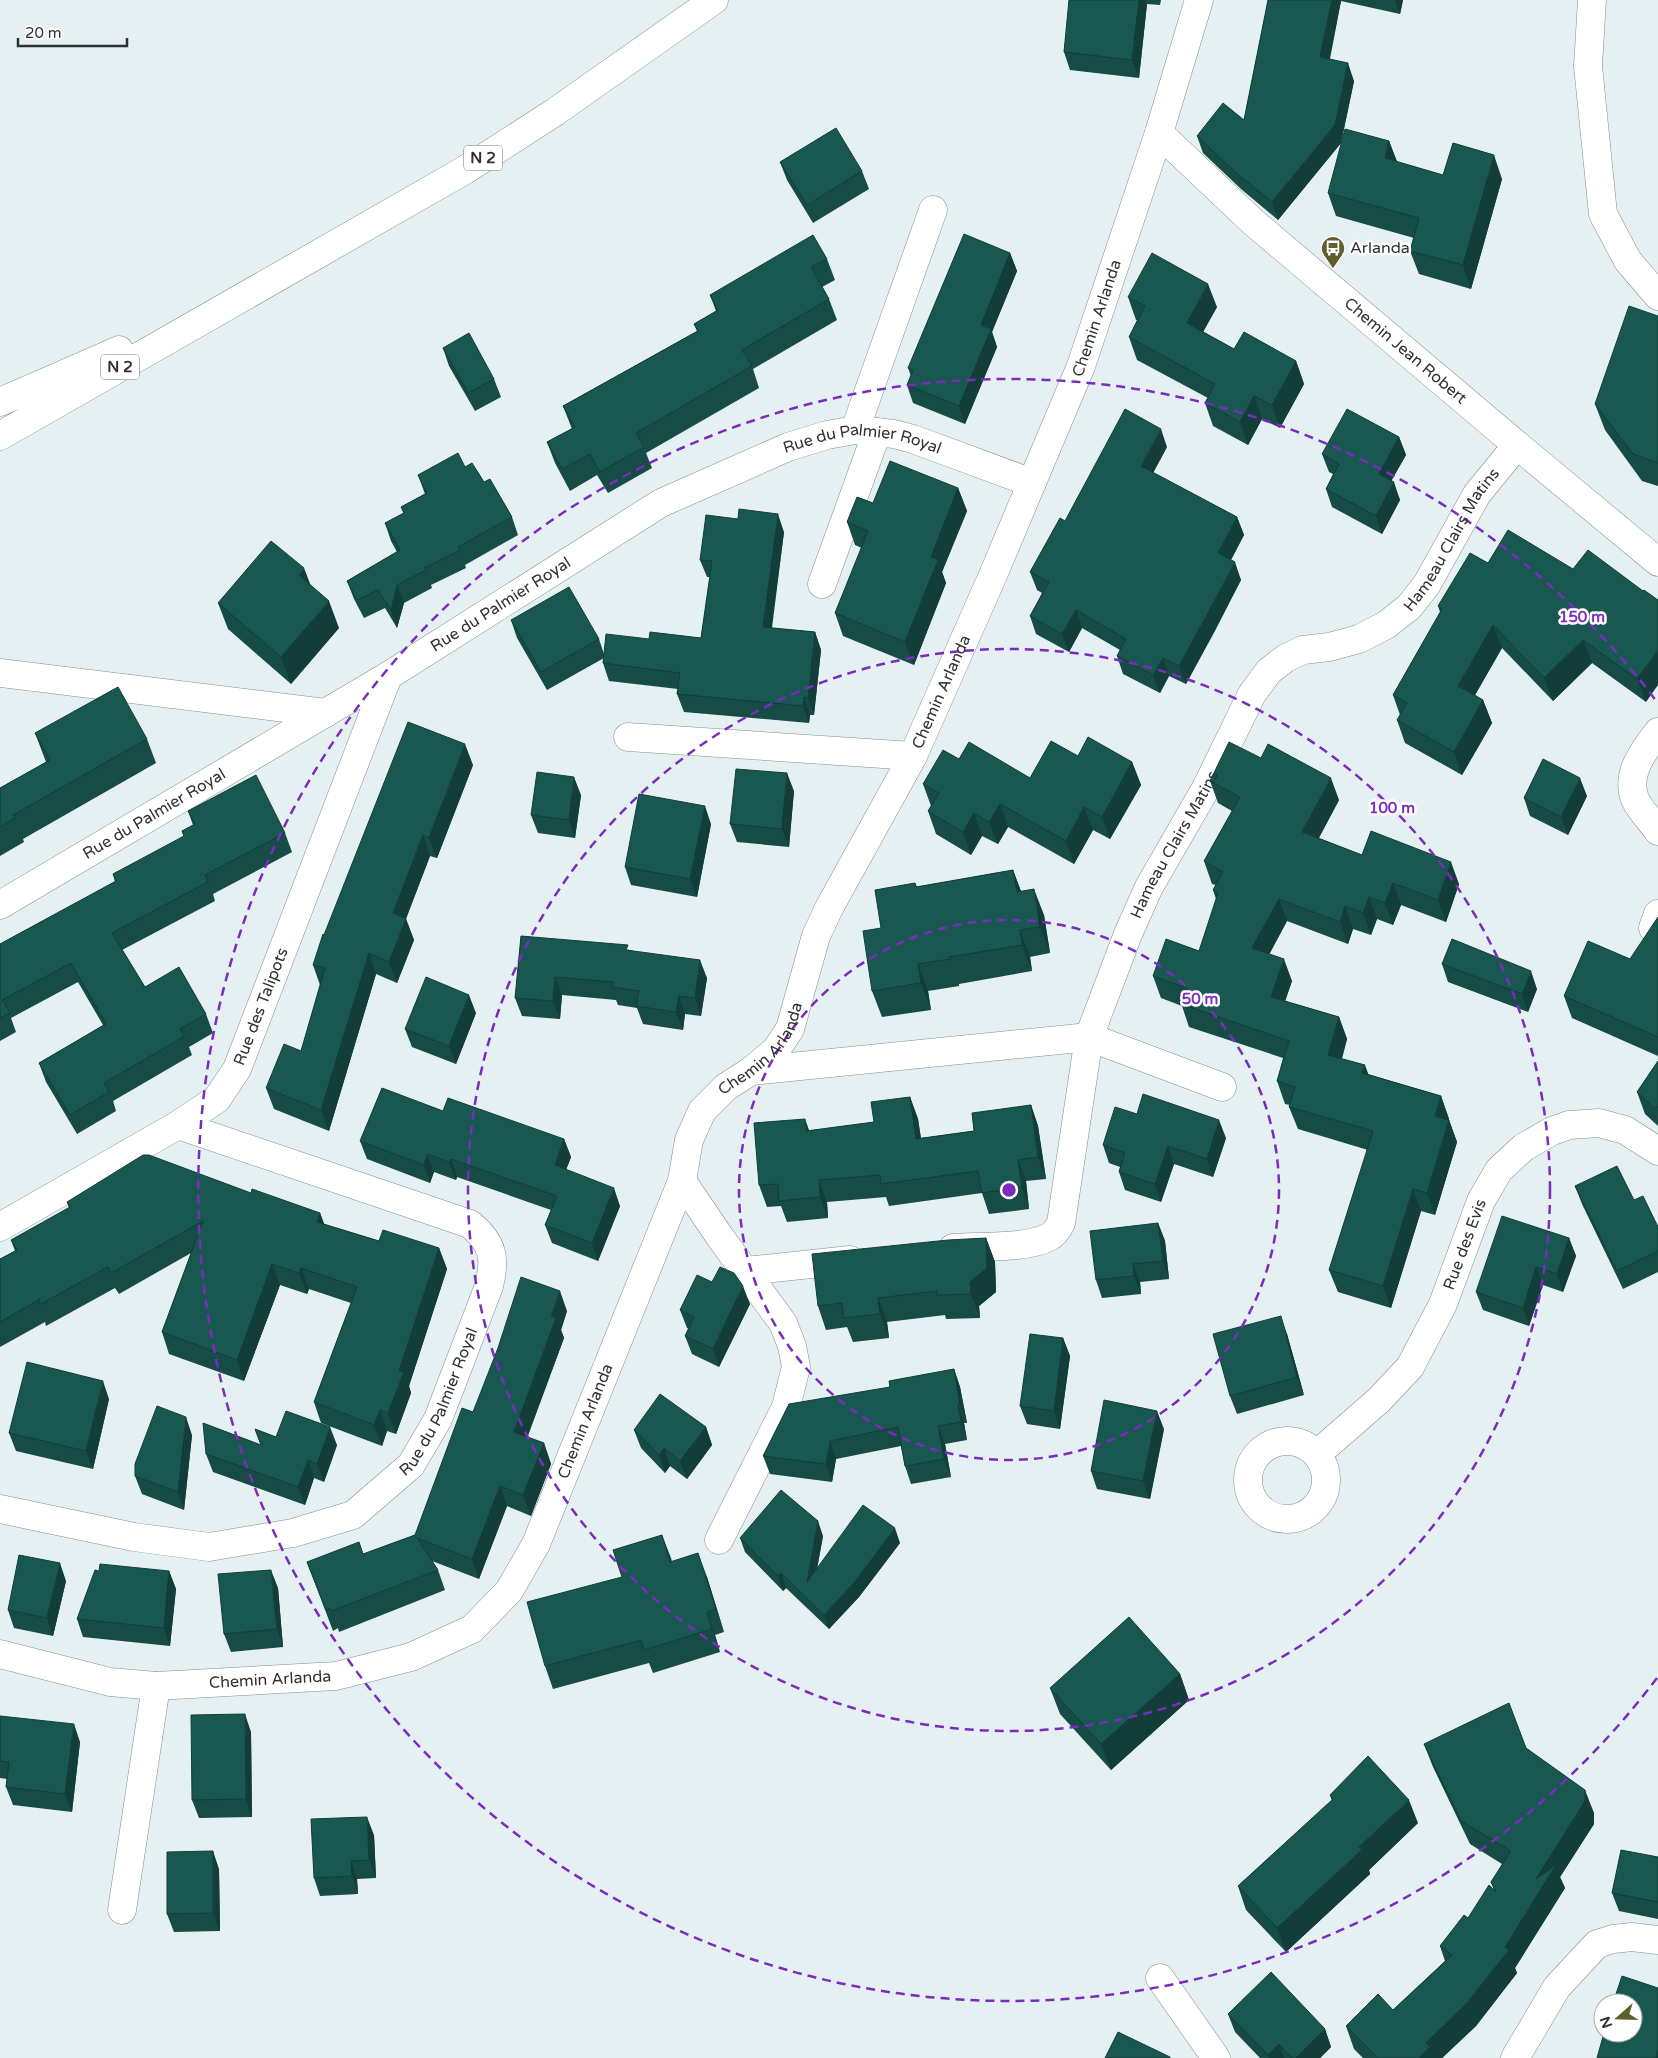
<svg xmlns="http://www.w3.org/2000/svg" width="1658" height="2058" viewBox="0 0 1658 2058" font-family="'Varela Round',sans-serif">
  <rect width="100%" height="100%" fill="#e4f0f1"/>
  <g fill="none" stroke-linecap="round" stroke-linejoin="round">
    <g stroke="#848f90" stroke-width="29">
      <g id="minor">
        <path d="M 1592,0 L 1588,66 L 1603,214 L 1628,261 L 1658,296"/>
        <path id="s1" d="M 1159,133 L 1253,222 L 1517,445 L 1658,562"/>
        <path d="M 855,430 L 933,210"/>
        <path d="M 822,584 L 877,432"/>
        <path d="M 0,673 L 326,713"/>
        <path d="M 1658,732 C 1644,750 1625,774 1635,799 C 1640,810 1651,821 1658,831"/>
        <path d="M 628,737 L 913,756"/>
        <path id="s2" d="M 0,905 L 388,676 L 661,503 L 788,447 L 827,435 L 855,430 L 894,434 L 913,439 L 1032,483"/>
        <path d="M 1653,928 L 1658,914"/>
        <path d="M 751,1071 L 1089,1037 L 1222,1087"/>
        <path d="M 682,1181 L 720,1237 L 783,1323 L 792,1346 L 796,1367 L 786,1407 L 719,1540"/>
        <path id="s3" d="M 0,1227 L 178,1125 L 217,1099 L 237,1069 L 388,676"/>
        <path id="s4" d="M 953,1248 C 979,1246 1026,1249 1049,1237 C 1055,1234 1058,1229 1061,1223 L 1089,1037 L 1128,934 L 1149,887 L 1206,788 L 1252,694 L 1269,671 L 1286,658 L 1303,650 L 1329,647 L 1359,639 L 1386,625 L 1409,607 L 1427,584 L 1477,494 L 1517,445"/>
        <path d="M 745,1271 L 850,1260"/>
        <circle cx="1287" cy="1480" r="39"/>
        <path id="s5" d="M 1317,1454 L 1379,1400 L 1410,1367 L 1443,1304 L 1481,1201 L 1499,1170 L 1524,1147 L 1552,1131 L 1569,1125 L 1599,1123 L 1625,1130 L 1658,1151"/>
        <path id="s6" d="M 0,1509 L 134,1537 L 209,1547 L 293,1533 L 353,1515 L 411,1465 L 438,1419 L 489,1286 C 496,1258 493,1243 470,1224 L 178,1125"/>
        <path id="s7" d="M 0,1654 L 110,1682 L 156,1686 L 336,1676 L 411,1657 L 472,1629 L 509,1591 L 536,1544 L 682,1181 L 689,1140 L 702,1111 L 726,1087 L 751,1071 L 776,1050 L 790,1029 L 816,936 L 829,908 L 913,756 L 993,575 L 1081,366 L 1159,133 L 1199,0"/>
        <path d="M 122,1910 L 156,1686"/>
        <path d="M 1160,1978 L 1216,2058"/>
        <path d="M 1515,2058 L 1557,1987 L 1597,1944 L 1613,1939 L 1632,1937 L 1658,1940"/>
      </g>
    </g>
    <g stroke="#848f90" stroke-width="29">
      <path id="highway" d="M 0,402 L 119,350
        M 0,436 L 465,170 L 555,112 L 714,0"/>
    </g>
    <use href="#minor" stroke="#fff" stroke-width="28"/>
    <use href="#highway" stroke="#fff" stroke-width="28"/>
  </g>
  <path fill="#164b46" d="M 1069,0 L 1161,0 L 1160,5 L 1147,4 L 1139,78 L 1070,70 L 1064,52 Z
    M 1268,0 L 1403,0 L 1400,14 L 1341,1 L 1330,59 L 1354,81 L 1341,143 L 1278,220 L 1241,189 L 1203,153 L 1197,136 L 1244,120 Z
    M 1389,141 L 1397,162 L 1443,175 L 1502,179 L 1471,289 L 1419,274 L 1410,251 L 1414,238 L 1336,216 L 1328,193 Z
    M 780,162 L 862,171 L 869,189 L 813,223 L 787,180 Z
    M 1010,253 L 1017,271 L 992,332 L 997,347 L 965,424 L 913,403 L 907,385 L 911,376 L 908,368 Z
    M 827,259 L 835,280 L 822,287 L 829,299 L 837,320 L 753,369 L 759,388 L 646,453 L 652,468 L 608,493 L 597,475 L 570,491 L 555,463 L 547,442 L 572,429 L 563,406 L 697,331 L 694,324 L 716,311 L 710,295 Z
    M 1128,297 L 1217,307 L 1203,332 L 1234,349 L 1296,361 L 1304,384 L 1280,428 L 1262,419 L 1248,445 L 1213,426 L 1205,403 L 1208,398 L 1137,360 L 1129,337 L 1137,320 L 1136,320 Z
    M 1658,316 L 1658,486 L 1642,481 L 1605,430 L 1595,404 Z
    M 443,348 L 494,379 L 501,397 L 475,411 L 449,366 Z
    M 1399,437 L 1406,455 L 1391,481 L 1400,500 L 1382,534 L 1332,507 L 1326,489 L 1333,474 L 1329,472 L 1322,454 Z
    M 1167,447 L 1153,473 L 1237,517 L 1244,535 L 1231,560 L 1241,580 L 1215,631 L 1186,684 L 1169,676 L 1160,693 L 1123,674 L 1117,656 L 1120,650 L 1082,628 L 1069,652 L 1036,634 L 1030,616 L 1042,593 L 1037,590 L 1030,572 L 1065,521 Z
    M 465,467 L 484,482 L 512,517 L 518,535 L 465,565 L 466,568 L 431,585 L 432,588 L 404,603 L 397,628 L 385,608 L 364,618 L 354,599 L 347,581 L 397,552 L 391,541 L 385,523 L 404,513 L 401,507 L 425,494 L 418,475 Z
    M 958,488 L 967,511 L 942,572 L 946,583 L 914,665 L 843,636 L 835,613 L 862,548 L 855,545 L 847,522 L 873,503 Z
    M 784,532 L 772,628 L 815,632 L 821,650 L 814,715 L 810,715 L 809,723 L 684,712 L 677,694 L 678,689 L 609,681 L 603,663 L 604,658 L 547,690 L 517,638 L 511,620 L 599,639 L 604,654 L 649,639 L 701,638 L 710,577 L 707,577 L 700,560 Z
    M 1488,563 L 1573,569 L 1643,591 L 1646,702 L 1592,663 L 1553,701 L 1502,648 L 1475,695 L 1483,700 L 1492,723 L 1462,775 L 1405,743 L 1397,720 L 1400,715 L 1393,695 L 1440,612 L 1438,606 Z
    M 218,603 L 339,628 L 291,684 L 228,629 Z
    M 35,733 L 147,739 L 156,763 L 23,839 L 24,842 L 0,856 L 0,788 L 46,762 Z
    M 1078,756 L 1132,762 L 1141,785 L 1110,839 L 1093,830 L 1074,864 L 1008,827 L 998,844 L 982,836 L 971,855 L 936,834 L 928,811 L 931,806 L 923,784 L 959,759 L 1030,778 Z
    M 473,765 L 437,858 L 430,856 L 406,919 L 414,940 L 397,983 L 376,974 L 329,1131 L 274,1109 L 266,1088 L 301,1051 L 320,985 L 313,965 Z
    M 1210,781 L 1339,800 L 1319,838 L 1362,855 L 1459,884 L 1446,922 L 1401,905 L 1393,925 L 1377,919 L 1371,935 L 1353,929 L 1348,944 L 1287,921 L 1269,954 L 1292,981 L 1285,1001 L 1339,1017 L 1347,1039 L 1342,1059 L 1368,1074 L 1441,1096 L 1449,1119 L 1449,1120 L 1457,1142 L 1435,1215 L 1421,1211 L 1391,1308 L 1338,1292 L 1329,1270 L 1368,1150 L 1298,1129 L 1289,1107 L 1290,1105 L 1285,1104 L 1277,1081 L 1283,1058 L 1189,1027 L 1182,1006 L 1161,998 L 1153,976 L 1199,951 L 1216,899 L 1213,890 L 1216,885 L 1212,884 L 1204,861 L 1232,811 L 1218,803 Z
    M 794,791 L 789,847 L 737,842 L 730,824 Z
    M 581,795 L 575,838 L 538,833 L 531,815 Z
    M 1587,796 L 1568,835 L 1530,816 L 1524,798 Z
    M 188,811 L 285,833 L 292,852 L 213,894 L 215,901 L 122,950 L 145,987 L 206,1014 L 213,1033 L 189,1047 L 192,1055 L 113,1101 L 116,1111 L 77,1134 L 46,1082 L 39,1063 L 103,1025 L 78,982 L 11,1018 L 16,1032 L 0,1041 L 0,944 L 115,882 L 113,874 L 184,837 L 182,831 L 193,825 Z
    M 711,824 L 697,897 L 631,885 L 625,867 Z
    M 1013,870 L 1021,891 L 1044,915 L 1050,953 L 1030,957 L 1032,971 L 959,984 L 959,986 L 928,991 L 931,1010 L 882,1017 L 872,991 L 881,928 L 915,883 L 917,887 Z
    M 1658,917 L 1658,1056 L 1572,1018 L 1564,996 L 1630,959 Z
    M 521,936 L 630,950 L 707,978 L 701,1016 L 685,1014 L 683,1030 L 643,1024 L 637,1008 L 618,1005 L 616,1000 L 562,995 L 560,1019 L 522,1016 L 515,998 Z
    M 1442,964 L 1537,989 L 1528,1012 L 1448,982 Z
    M 476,1013 L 456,1064 L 412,1047 L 405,1029 Z
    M 1658,1061 L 1658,1126 L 1645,1114 L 1637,1092 Z
    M 910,1097 L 918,1119 L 921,1138 L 974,1131 L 1031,1105 L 1038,1126 L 1046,1179 L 1026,1181 L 1029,1209 L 989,1214 L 982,1193 L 889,1206 L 886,1197 L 827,1202 L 828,1218 L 787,1222 L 781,1206 L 767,1207 L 759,1185 L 809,1131 L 874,1122 Z
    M 443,1111 L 564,1139 L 571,1157 L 566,1170 L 620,1206 L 598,1261 L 552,1243 L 545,1225 L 551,1210 L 457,1177 L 456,1180 L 434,1172 L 430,1183 L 367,1159 L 360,1141 Z
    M 1137,1114 L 1226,1138 L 1213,1177 L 1174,1164 L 1161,1202 L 1125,1190 L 1119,1172 L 1120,1167 L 1109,1163 L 1103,1145 Z
    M 1575,1186 L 1634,1200 L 1658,1227 L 1658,1272 L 1623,1289 L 1582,1204 Z
    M 251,1193 L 320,1213 L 324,1224 L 379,1241 L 439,1248 L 447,1269 L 409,1386 L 411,1393 L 396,1434 L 387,1431 L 382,1446 L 321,1423 L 314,1402 L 351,1303 L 309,1289 L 307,1294 L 280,1285 L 244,1381 L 169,1354 L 162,1332 L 191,1253 L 119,1294 L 115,1288 L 46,1326 L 45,1322 L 0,1347 L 0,1259 L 15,1251 L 11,1240 L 69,1208 L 67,1202 Z
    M 1158,1223 L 1165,1241 L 1169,1279 L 1140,1282 L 1141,1294 L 1102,1298 L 1096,1280 Z
    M 986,1238 L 995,1262 L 996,1292 L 979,1306 L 980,1318 L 946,1319 L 945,1315 L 887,1322 L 889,1338 L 853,1342 L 847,1327 L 826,1330 L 818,1306 Z
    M 1569,1238 L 1576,1256 L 1563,1292 L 1543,1285 L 1529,1326 L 1483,1310 L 1476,1292 Z
    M 712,1282 L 750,1304 L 719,1367 L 692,1354 L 685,1336 L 689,1329 L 687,1328 L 680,1310 Z
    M 567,1311 L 561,1330 L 564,1338 L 527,1437 L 544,1443 L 551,1464 L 531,1516 L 507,1506 L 479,1579 L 432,1561 L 438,1570 L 445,1590 L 339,1632 L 338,1628 L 333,1631 L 307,1562 L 363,1554 L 415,1535 L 473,1412 Z
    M 1287,1334 L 1304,1395 L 1237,1414 L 1230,1396 Z
    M 1063,1338 L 1070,1356 L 1060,1429 L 1027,1424 L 1020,1406 Z
    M 954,1369 L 960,1387 L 967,1423 L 964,1423 L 967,1440 L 945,1444 L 951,1477 L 911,1484 L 905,1466 L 901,1446 L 836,1459 L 832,1482 L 770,1474 L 763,1456 L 890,1387 Z
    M 109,1399 L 93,1469 L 16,1451 L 9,1433 Z
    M 706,1427 L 712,1445 L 687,1479 L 670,1466 L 665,1473 L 641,1448 L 634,1430 Z
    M 255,1429 L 276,1437 L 337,1445 L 324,1482 L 314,1478 L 305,1505 L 213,1472 L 206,1454 L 261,1445 Z
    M 1164,1429 L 1150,1499 L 1097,1489 L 1091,1471 Z
    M 192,1435 L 184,1510 L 142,1494 L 135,1476 Z
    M 823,1536 L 817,1568 L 900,1543 L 859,1597 L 829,1629 L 786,1588 L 783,1591 L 745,1552 L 740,1538 Z
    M 672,1561 L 707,1577 L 724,1632 L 715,1635 L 720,1652 L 653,1673 L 649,1663 L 553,1689 L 545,1666 L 622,1577 Z
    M 99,1571 L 169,1571 L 176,1589 L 170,1646 L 83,1637 L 77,1619 Z
    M 66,1581 L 53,1636 L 14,1628 L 8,1610 Z
    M 278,1588 L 283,1647 L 231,1652 L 224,1634 Z
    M 1180,1674 L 1189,1700 L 1111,1770 L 1060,1714 L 1050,1688 Z
    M 0,1716 L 80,1742 L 72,1812 L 13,1805 L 6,1787 L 7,1779 L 0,1778 Z
    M 251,1732 L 252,1817 L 199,1818 L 192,1800 Z
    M 1424,1744 L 1526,1748 L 1594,1813 L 1594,1824 L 1560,1877 L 1565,1888 L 1515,1968 L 1517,1973 L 1476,2026 L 1442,2058 L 1363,2058 L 1354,2049 L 1346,2026 L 1393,2010 L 1445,1961 L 1440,1946 L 1468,1918 L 1494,1890 L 1491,1882 L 1502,1864 L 1470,1844 L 1433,1767 Z
    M 1330,1795 L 1418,1823 L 1369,1870 L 1370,1874 L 1286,1952 L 1246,1910 L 1238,1886 L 1332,1801 Z
    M 374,1835 L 376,1878 L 357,1879 L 358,1894 L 320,1896 L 314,1878 Z
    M 1658,1857 L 1658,1919 L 1619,1911 L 1612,1893 Z
    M 219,1869 L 220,1931 L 174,1932 L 167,1914 Z
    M 1228,2014 L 1325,2029 L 1331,2047 L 1320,2058 L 1260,2058 L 1235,2032 Z"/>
  <path fill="#123d39" d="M 1139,0 L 1145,0 L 1147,4 L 1139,78 L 1132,60 Z
    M 1332,0 L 1341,0 L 1341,1 L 1326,75 L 1320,57 Z
    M 1395,0 L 1403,0 L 1400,14 Z
    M 1348,63 L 1354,81 L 1341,143 L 1278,220 L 1272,202 Z
    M 1389,141 L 1398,164 L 1385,158 Z
    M 1494,155 L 1502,179 L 1471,289 L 1463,265 Z
    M 1010,253 L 1017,271 L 992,332 L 997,347 L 965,424 L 959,406 L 981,325 Z
    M 1208,284 L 1217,307 L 1195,346 L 1187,323 Z
    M 1296,361 L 1304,384 L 1280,428 L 1272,405 Z
    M 1254,396 L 1262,419 L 1248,445 L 1240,422 Z
    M 1161,429 L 1167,447 L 1147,484 L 1141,466 Z
    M 1399,437 L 1406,455 L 1385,492 L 1379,474 Z
    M 1394,482 L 1400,500 L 1382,534 L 1376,516 Z
    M 958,488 L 967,511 L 942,572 L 946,583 L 914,665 L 905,642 L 931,557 Z
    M 778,514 L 784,532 L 769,645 L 763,627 Z
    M 1237,517 L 1244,535 L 1225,571 L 1218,553 Z
    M 1235,562 L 1241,580 L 1186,684 L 1179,666 Z
    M 304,568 L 314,594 L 299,575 Z
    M 397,585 L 404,603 L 397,628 L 391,610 Z
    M 329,601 L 339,628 L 291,684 L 281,657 Z
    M 1076,610 L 1082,628 L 1069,652 L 1062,634 Z
    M 1493,625 L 1502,648 L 1467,709 L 1458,686 Z
    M 815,632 L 821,650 L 814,715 L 808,698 Z
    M 1583,640 L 1592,663 L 1553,701 L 1544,678 Z
    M 1658,650 L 1658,685 L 1646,702 L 1637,679 Z
    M 1163,658 L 1169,676 L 1160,693 L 1153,675 Z
    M 804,697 L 810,715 L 809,723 L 803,706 Z
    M 1483,700 L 1492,723 L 1462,775 L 1454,752 Z
    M 465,744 L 473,765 L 437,858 L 429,838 Z
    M 1132,762 L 1141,785 L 1110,839 L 1102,817 Z
    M 787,773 L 794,791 L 789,847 L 782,829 Z
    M 574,777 L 581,795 L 575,838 L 569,820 Z
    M 1331,778 L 1339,800 L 1310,854 L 1302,832 Z
    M 1580,778 L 1587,796 L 1568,835 L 1561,817 Z
    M 1000,804 L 1008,827 L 998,844 L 989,822 Z
    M 705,806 L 711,824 L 697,897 L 690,879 Z
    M 1084,807 L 1093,830 L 1074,864 L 1066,841 Z
    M 974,813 L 982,836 L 971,855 L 963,832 Z
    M 423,835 L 430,856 L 400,934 L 393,913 Z
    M 1451,862 L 1459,884 L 1446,922 L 1438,900 Z
    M 1013,870 L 1023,897 L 1017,892 Z
    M 1393,883 L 1401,905 L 1393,925 L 1385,903 Z
    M 1034,889 L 1044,915 L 1050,953 L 1040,927 Z
    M 1369,897 L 1377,919 L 1371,935 L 1363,913 Z
    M 1279,899 L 1287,921 L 1261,970 L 1252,948 Z
    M 1345,906 L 1353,929 L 1348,944 L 1340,922 Z
    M 406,919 L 414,940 L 397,983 L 389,962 Z
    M 1020,930 L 1030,957 L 1032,971 L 1022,945 Z
    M 369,953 L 376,974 L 329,1131 L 321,1110 Z
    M 1284,959 L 1292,981 L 1279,1019 L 1271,997 Z
    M 700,960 L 707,978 L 701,1016 L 695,998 Z
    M 918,964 L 928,991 L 931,1010 L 921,983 Z
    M 1531,971 L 1537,989 L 1528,1012 L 1522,994 Z
    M 555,977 L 562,995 L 560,1019 L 553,1001 Z
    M 469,995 L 476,1013 L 456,1064 L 449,1046 Z
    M 679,996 L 685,1014 L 683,1030 L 676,1012 Z
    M 1339,1017 L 1347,1039 L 1336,1077 L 1328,1055 Z
    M 1365,1065 L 1373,1087 L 1362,1073 Z
    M 1441,1096 L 1449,1119 L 1443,1138 L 1435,1116 Z
    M 910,1097 L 918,1119 L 924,1160 L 916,1139 Z
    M 1031,1105 L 1038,1126 L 1046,1179 L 1038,1157 Z
    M 805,1119 L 813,1141 L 806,1131 Z
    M 1219,1120 L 1226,1138 L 1213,1177 L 1207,1159 Z
    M 1449,1120 L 1457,1142 L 1435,1215 L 1427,1193 Z
    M 564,1139 L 571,1157 L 561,1183 L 555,1165 Z
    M 1168,1146 L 1174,1164 L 1161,1202 L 1155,1184 Z
    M 427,1154 L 434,1172 L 430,1183 L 424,1165 Z
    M 451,1159 L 457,1177 L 456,1180 L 449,1162 Z
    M 1018,1160 L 1026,1181 L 1029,1209 L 1022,1187 Z
    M 819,1180 L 827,1202 L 828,1218 L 820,1197 Z
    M 614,1188 L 620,1206 L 598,1261 L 592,1243 Z
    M 1413,1189 L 1421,1211 L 1391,1308 L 1383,1286 Z
    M 320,1213 L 328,1234 L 317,1222 Z
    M 1158,1223 L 1165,1241 L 1169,1279 L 1163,1261 Z
    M 986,1238 L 995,1262 L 996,1292 L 979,1306 L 980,1318 L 971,1294 L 970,1282 Z
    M 1569,1238 L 1576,1256 L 1563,1292 L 1557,1274 Z
    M 439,1248 L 447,1269 L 409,1386 L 411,1393 L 396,1434 L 388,1413 L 399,1371 Z
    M 272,1264 L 280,1285 L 244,1381 L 237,1360 Z
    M 1133,1264 L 1140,1282 L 1141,1294 L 1134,1276 Z
    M 1536,1267 L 1543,1285 L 1529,1326 L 1523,1308 Z
    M 301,1268 L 309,1289 L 307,1294 L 299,1273 Z
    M 743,1286 L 750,1304 L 719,1367 L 713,1349 Z
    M 560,1291 L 567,1311 L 561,1330 L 564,1338 L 522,1452 L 514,1432 L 551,1316 Z
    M 878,1298 L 887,1322 L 889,1338 L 880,1314 Z
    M 1281,1316 L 1287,1334 L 1304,1395 L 1297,1377 Z
    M 1063,1338 L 1070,1356 L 1060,1429 L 1054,1411 Z
    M 954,1369 L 960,1387 L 967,1423 L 960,1405 Z
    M 103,1381 L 109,1399 L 93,1469 L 86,1451 Z
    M 958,1405 L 964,1423 L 967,1440 L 961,1422 Z
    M 380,1410 L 387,1431 L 382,1446 L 374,1425 Z
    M 1157,1411 L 1164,1429 L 1150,1499 L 1143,1481 Z
    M 186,1417 L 192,1435 L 184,1510 L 178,1492 Z
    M 938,1426 L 945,1444 L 951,1477 L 944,1459 Z
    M 330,1427 L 337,1445 L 324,1482 L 317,1464 Z
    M 706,1427 L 712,1445 L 687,1479 L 680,1461 Z
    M 830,1441 L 836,1459 L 832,1482 L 826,1464 Z
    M 544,1443 L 551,1464 L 531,1516 L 523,1495 Z
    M 664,1448 L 670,1466 L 665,1473 L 659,1455 Z
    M 308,1460 L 314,1478 L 305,1505 L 298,1487 Z
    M 500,1486 L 507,1506 L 479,1579 L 472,1559 Z
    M 818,1521 L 823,1536 L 812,1597 L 807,1582 Z
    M 895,1528 L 900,1543 L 859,1597 L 829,1629 L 824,1615 Z
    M 662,1535 L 671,1558 L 678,1585 L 670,1562 Z
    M 698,1553 L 707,1577 L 724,1632 L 716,1609 Z
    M 60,1563 L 66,1581 L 53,1636 L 47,1618 Z
    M 271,1570 L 278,1588 L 283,1647 L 277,1629 Z
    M 169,1571 L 176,1589 L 170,1646 L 164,1628 Z
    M 781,1573 L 786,1588 L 783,1591 L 778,1576 Z
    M 707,1612 L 715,1635 L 720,1652 L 712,1629 Z
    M 1180,1674 L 1189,1700 L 1111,1770 L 1101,1744 Z
    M 245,1714 L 251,1732 L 252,1817 L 246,1799 Z
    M 74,1724 L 80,1742 L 72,1812 L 65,1794 Z
    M 1585,1790 L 1594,1813 L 1594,1824 L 1560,1877 L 1565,1888 L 1515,1968 L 1517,1973 L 1476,2026 L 1442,2058 L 1419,2058 L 1426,2043 L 1505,1947 L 1536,1879 Z
    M 1409,1800 L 1418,1823 L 1369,1870 L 1370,1874 L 1286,1952 L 1277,1928 L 1359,1847 Z
    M 367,1817 L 374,1835 L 376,1878 L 369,1860 Z
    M 213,1851 L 219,1869 L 220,1931 L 213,1913 Z
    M 351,1861 L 357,1879 L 358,1894 L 352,1876 Z
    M 1325,2029 L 1331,2047 L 1320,2058 L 1296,2058 Z
    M 1279,2044 L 1284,2058 L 1269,2058 L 1268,2055 Z
    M 1658,2049 L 1658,2058 L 1655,2058 Z"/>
  <path fill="#195751" stroke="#123d39" d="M 1069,0 L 1139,0 L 1132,60 L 1064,52 Z
    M 1268,0 L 1332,0 L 1320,57 L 1348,63 L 1335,125 L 1272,202 L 1234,171 L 1197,136 L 1223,103 L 1244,120 Z
    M 836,128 L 862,171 L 807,205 L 780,162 Z
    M 1345,129 L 1389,141 L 1385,158 L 1443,175 L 1453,143 L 1494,155 L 1463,265 L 1410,251 L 1419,218 L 1328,193 Z
    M 964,234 L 1010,253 L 981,325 L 991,329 L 959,406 L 907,385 L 913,370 L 908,368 Z
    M 813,235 L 827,259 L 811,267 L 829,299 L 742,350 L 752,366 L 636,433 L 644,447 L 600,472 L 590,454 L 562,469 L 547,442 L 575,427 L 563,406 L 698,331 L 694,324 L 718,310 L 710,295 Z
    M 1152,253 L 1208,284 L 1187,323 L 1234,349 L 1244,332 L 1296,361 L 1272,405 L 1254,396 L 1240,422 L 1205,403 L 1215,384 L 1129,337 L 1145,306 L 1128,297 Z
    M 1629,306 L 1658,316 L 1658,463 L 1633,454 L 1595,404 Z
    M 469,333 L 494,379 L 468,393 L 443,348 Z
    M 1125,409 L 1161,429 L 1141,466 L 1237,517 L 1218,553 L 1235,562 L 1208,613 L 1179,666 L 1163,658 L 1153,675 L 1117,656 L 1126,639 L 1076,610 L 1062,634 L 1030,616 L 1049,582 L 1030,572 L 1060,518 L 1065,521 Z
    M 1347,409 L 1399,437 L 1379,474 L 1394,482 L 1376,516 L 1326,489 L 1339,464 L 1322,454 Z
    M 458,453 L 465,467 L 472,463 L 484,482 L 490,479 L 512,517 L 458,547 L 460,550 L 424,568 L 426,570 L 397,585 L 391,610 L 378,590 L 357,600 L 347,581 L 400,550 L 385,523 L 404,513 L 401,507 L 427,493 L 418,475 Z
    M 890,461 L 958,488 L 931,557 L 938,560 L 905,642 L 835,613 L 868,531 L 847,522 L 857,497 L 873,503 Z
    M 739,509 L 778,514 L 763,627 L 815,632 L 808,698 L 804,697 L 803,706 L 677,694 L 680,673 L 603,663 L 606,634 L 649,639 L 650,632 L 701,638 L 712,561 L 700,560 L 706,515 L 738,519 Z
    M 1508,530 L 1573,569 L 1588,550 L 1643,591 L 1644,590 L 1658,600 L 1658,650 L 1637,679 L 1583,640 L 1544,678 L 1493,625 L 1458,686 L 1483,700 L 1454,752 L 1397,720 L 1407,703 L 1393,695 L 1442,609 L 1438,606 L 1470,553 L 1488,563 Z
    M 271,541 L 304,568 L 299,575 L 329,601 L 281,657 L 218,603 Z
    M 569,587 L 599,639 L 541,672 L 511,620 Z
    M 118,687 L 147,739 L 13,815 L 15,818 L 0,827 L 0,788 L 50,760 L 35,733 Z
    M 408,722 L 465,744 L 429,838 L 423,835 L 393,913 L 406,919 L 389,962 L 369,953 L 321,1110 L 266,1088 L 284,1044 L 301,1051 L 325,968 L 313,965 L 323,934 L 324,935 Z
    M 1088,737 L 1132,762 L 1102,817 L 1084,807 L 1066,841 L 1000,804 L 989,822 L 974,813 L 963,832 L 928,811 L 939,793 L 923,784 L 943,750 L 959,759 L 969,742 L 1030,778 L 1051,741 L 1078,756 Z
    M 1229,742 L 1261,758 L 1268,744 L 1331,778 L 1302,832 L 1362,855 L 1371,831 L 1451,862 L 1438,900 L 1393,883 L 1385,903 L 1369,897 L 1363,913 L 1345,906 L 1340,922 L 1279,899 L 1252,948 L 1284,959 L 1271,997 L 1339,1017 L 1328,1055 L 1365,1065 L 1362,1073 L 1441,1096 L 1435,1116 L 1449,1120 L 1427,1193 L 1413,1189 L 1383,1286 L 1329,1270 L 1373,1131 L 1289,1107 L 1295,1087 L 1277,1081 L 1289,1041 L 1181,1004 L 1187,988 L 1153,976 L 1166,939 L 1199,951 L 1218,893 L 1213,890 L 1223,872 L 1204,861 L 1240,797 L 1210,781 Z
    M 1543,759 L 1580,778 L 1561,817 L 1524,798 Z
    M 736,769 L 787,773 L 782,829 L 730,824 Z
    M 537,772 L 574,777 L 569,820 L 531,815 Z
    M 256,775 L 285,833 L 205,875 L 208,882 L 112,933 L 145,987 L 179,967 L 206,1014 L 180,1029 L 185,1036 L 104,1083 L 109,1092 L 70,1115 L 39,1063 L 106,1024 L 71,963 L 2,1000 L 10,1013 L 0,1018 L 0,944 L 116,881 L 113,874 L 184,836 L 182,831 L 195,824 L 188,811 Z
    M 639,794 L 705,806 L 690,879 L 625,867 Z
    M 1013,870 L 1017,892 L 1034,889 L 1040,927 L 1020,930 L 1022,945 L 949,957 L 950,959 L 918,964 L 921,983 L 872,991 L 863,931 L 881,928 L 875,890 L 915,883 L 916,887 Z
    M 1658,917 L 1658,1037 L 1564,996 L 1588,941 L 1630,959 Z
    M 521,936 L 628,945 L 626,950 L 700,960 L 695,998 L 679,996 L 676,1012 L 636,1006 L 639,991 L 612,987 L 613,982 L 555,977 L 553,1001 L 515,998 Z
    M 1452,939 L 1531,971 L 1522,994 L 1442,964 Z
    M 426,977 L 469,995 L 449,1046 L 405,1029 Z
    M 1658,1061 L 1658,1107 L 1654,1108 L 1637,1092 Z
    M 382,1088 L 443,1111 L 448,1098 L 564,1139 L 555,1165 L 614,1188 L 592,1243 L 545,1225 L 557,1196 L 451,1159 L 449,1162 L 427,1154 L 424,1165 L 360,1141 Z
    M 1143,1094 L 1219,1120 L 1207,1159 L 1168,1146 L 1155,1184 L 1119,1172 L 1125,1153 L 1103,1145 L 1115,1107 L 1137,1114 Z
    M 910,1097 L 916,1139 L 974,1131 L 972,1113 L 1031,1105 L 1038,1157 L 1018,1160 L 1022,1187 L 982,1193 L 978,1171 L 881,1184 L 880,1175 L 819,1180 L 820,1197 L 779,1201 L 778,1184 L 759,1185 L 754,1123 L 805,1119 L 806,1131 L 874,1122 L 871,1102 Z
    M 143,1155 L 149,1155 L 251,1193 L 252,1189 L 320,1213 L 317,1222 L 379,1241 L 383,1230 L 439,1248 L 399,1371 L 404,1372 L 388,1413 L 380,1410 L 374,1425 L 314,1402 L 357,1287 L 301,1268 L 299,1273 L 272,1264 L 237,1360 L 162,1332 L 203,1221 L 111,1273 L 108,1267 L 39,1305 L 40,1299 L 0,1322 L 0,1259 L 17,1250 L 11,1240 L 70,1207 L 67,1202 Z
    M 1617,1166 L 1634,1200 L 1643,1196 L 1658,1227 L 1658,1251 L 1617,1271 L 1575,1186 Z
    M 1502,1216 L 1569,1238 L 1557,1274 L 1536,1267 L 1523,1308 L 1476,1292 Z
    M 1158,1223 L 1163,1261 L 1133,1264 L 1134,1276 L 1096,1280 L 1090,1231 Z
    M 986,1238 L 987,1268 L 970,1282 L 971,1294 L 937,1295 L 937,1291 L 878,1298 L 880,1314 L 844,1318 L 842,1303 L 818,1306 L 812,1254 L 948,1240 Z
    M 720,1267 L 734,1273 L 743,1286 L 713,1349 L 685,1336 L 694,1317 L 680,1310 L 697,1275 L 712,1282 Z
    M 521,1277 L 560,1291 L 551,1316 L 556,1318 L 514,1432 L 544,1443 L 523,1495 L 500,1486 L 472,1559 L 417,1538 L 438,1570 L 331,1611 L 330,1608 L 326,1610 L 307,1562 L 359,1542 L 363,1554 L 415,1535 L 462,1408 L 473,1412 L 498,1348 Z
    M 1281,1316 L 1297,1377 L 1230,1396 L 1213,1334 Z
    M 1030,1334 L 1063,1338 L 1054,1411 L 1020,1406 Z
    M 27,1362 L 103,1381 L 86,1451 L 9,1433 Z
    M 954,1369 L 960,1405 L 958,1405 L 961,1422 L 938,1426 L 944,1459 L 905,1466 L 898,1427 L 830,1441 L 826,1464 L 763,1456 L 789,1404 L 890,1387 L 889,1381 Z
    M 660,1394 L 706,1427 L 680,1461 L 664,1448 L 659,1455 L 634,1430 Z
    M 1104,1400 L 1157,1411 L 1143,1481 L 1091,1471 Z
    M 157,1406 L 186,1417 L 178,1492 L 135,1476 L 135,1464 Z
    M 286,1411 L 330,1427 L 317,1464 L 308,1460 L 298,1487 L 206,1454 L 203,1423 L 261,1445 L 255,1429 L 276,1437 Z
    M 781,1490 L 818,1521 L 807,1582 L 863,1505 L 895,1528 L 854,1583 L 824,1615 L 781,1573 L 778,1576 L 740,1538 Z
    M 662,1535 L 670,1562 L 698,1553 L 716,1609 L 707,1612 L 712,1629 L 644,1650 L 641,1640 L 545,1666 L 527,1602 L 622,1577 L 613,1550 Z
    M 19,1555 L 60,1563 L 47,1618 L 8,1610 Z
    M 100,1564 L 169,1571 L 164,1628 L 77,1619 L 95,1570 L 99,1571 Z
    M 271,1570 L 277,1629 L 224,1634 L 218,1574 Z
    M 1129,1617 L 1180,1674 L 1101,1744 L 1050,1688 Z
    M 1509,1703 L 1526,1748 L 1585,1790 L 1585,1801 L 1536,1879 L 1556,1865 L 1505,1947 L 1509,1950 L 1467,2003 L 1426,2043 L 1430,2047 L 1419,2058 L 1378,2058 L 1346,2026 L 1378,1994 L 1393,2010 L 1452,1955 L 1440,1946 L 1464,1915 L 1468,1918 L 1489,1885 L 1496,1892 L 1491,1882 L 1511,1851 L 1461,1821 L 1424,1744 Z
    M 245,1714 L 246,1799 L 192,1800 L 191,1715 Z
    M 0,1716 L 74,1724 L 65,1794 L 6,1787 L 9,1762 L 0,1761 Z
    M 1368,1756 L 1409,1800 L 1359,1847 L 1362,1850 L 1277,1928 L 1238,1886 L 1333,1799 L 1330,1795 Z
    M 367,1817 L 369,1860 L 351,1861 L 352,1876 L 314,1878 L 311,1819 Z
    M 1621,1850 L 1658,1857 L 1658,1902 L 1612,1893 Z
    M 213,1851 L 213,1913 L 167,1914 L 167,1852 Z
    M 1271,1972 L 1325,2029 L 1296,2058 L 1292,2058 L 1279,2044 L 1268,2055 L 1228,2014 Z
    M 1622,1976 L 1658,1988 L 1658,2049 L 1655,2058 L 1597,2058 L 1604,2033 L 1633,2033 L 1633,2003 L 1613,2003 Z
    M 1118,2032 L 1170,2057 L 1170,2058 L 1105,2058 Z"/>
  <g fill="none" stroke="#7b2cbf" stroke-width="2.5" stroke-dasharray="9 6">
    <circle cx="1009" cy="1190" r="270"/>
    <circle cx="1009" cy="1190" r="541"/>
    <path d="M1657 1678A811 811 0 1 1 1657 702"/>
  </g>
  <defs>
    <g id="bus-pin" transform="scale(1.25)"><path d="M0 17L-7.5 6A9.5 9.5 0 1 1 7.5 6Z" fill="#5f5f2c" stroke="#fff"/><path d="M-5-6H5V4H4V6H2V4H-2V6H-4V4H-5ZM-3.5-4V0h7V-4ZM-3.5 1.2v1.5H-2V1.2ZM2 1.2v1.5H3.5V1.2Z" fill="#fff"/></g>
  </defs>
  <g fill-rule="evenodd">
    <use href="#bus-pin" x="1333" y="248"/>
  </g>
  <g text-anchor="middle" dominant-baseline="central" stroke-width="5" stroke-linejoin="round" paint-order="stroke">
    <g fill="#fff" stroke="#6c6f70" stroke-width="1">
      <rect x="464" y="145.5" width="38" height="25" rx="4"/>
      <rect x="101" y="354.5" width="38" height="25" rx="4"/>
    </g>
    <g font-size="15" font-weight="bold" fill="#2d3132">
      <text x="483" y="158">N 2</text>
      <text x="120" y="367">N 2</text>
    </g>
    <g font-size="16" fill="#2d3132" stroke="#fff" text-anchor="start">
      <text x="1350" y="248">Arlanda</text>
    </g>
    <g font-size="16" fill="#2d3132" stroke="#fff">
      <text stroke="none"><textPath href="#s7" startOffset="1954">Chemin Arlanda</textPath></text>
      <text stroke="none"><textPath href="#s1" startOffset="329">Chemin Jean Robert</textPath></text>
      <text stroke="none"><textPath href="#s2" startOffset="989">Rue du Palmier Royal</textPath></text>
      <text stroke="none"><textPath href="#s4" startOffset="950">Hameau Clairs Matins</textPath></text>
      <text stroke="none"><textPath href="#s2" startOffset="584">Rue du Palmier Royal</textPath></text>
      <text stroke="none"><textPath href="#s7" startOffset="1549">Chemin Arlanda</textPath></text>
      <text stroke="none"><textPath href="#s2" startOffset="179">Rue du Palmier Royal</textPath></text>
      <text stroke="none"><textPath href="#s4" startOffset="515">Hameau Clairs Matins</textPath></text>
      <text stroke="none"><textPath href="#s3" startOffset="355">Rue des Talipots</textPath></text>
      <text stroke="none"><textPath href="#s7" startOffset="1144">Chemin Arlanda</textPath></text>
      <text stroke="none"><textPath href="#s5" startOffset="262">Rue des Evis</textPath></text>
      <text stroke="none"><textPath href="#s6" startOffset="506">Rue du Palmier Royal</textPath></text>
      <text stroke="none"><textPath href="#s7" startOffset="724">Chemin Arlanda</textPath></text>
      <text stroke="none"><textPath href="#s7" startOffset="274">Chemin Arlanda</textPath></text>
    </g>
  </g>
  <circle cx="1009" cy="1190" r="8" fill="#7b2cbf" stroke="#fff" stroke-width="2.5"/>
  <g font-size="15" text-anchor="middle" font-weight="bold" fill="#7b2cbf" stroke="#fff" stroke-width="5" stroke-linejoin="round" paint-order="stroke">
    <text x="1582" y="622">150 m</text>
    <text x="1392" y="813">100 m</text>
    <text x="1200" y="1004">50 m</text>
  </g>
  <g transform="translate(1618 2018) rotate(250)"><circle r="24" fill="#ffffff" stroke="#abadad"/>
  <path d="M0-4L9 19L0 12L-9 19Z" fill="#5f5f2c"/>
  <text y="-8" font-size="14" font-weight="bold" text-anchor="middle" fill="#2d3132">N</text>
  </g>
  <path d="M18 38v8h109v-8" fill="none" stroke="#2d3132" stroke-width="2.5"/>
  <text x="25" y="38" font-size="15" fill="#2d3132" stroke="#ffffff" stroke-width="4" paint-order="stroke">20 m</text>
</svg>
